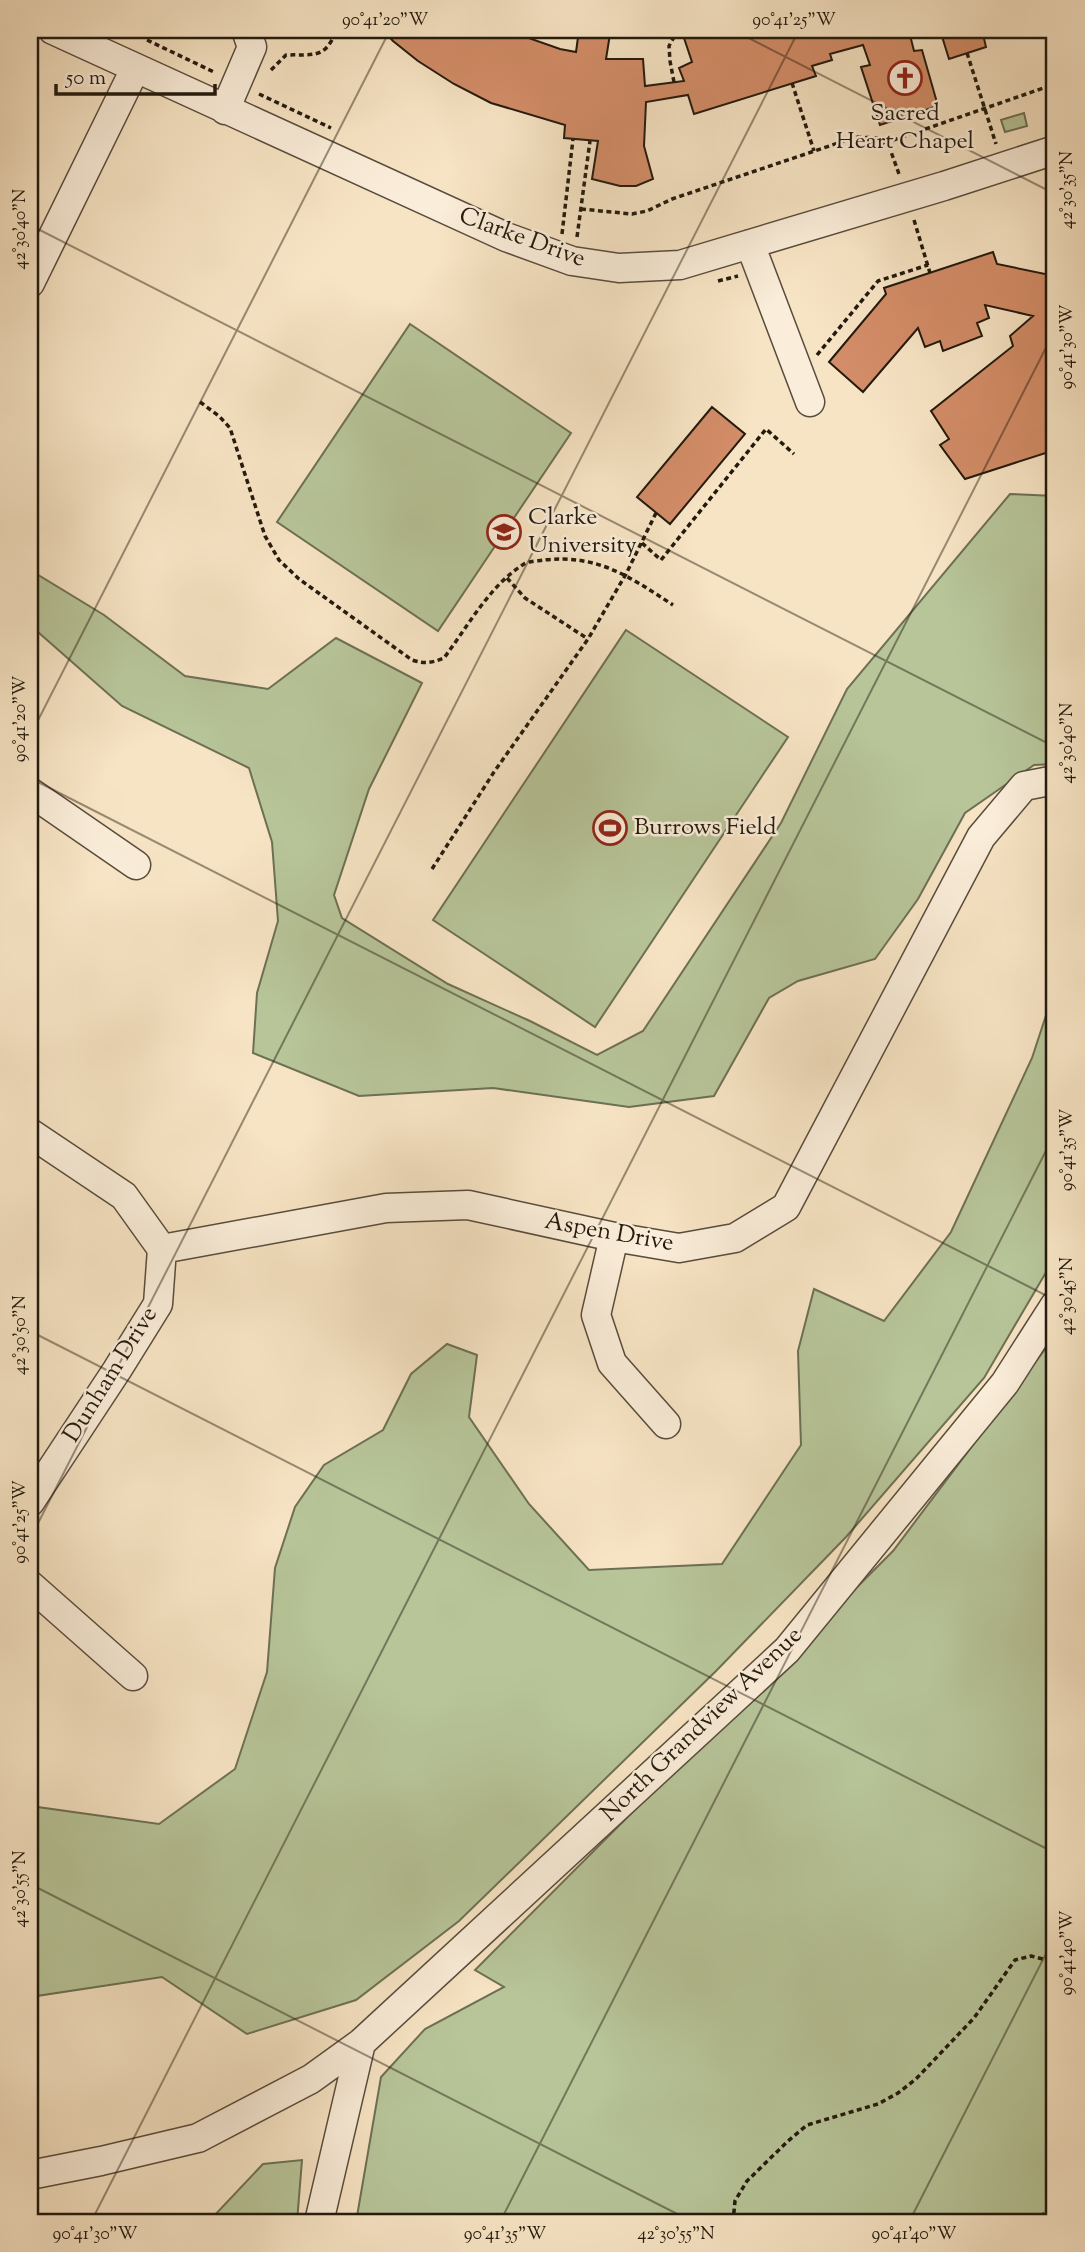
<svg xmlns="http://www.w3.org/2000/svg" width="1085" height="2252" viewBox="0 0 1085 2252" font-family="'Sorts Mill Goudy',serif">
  <rect width="100%" height="100%" fill="#f7e4c4"/>
  <filter id="stains"><feTurbulence type="fractalNoise" baseFrequency=".00286" numOctaves="4"/><feColorMatrix values="0 0 0 0 .2 0 0 0 0 .09 0 0 0 0 .02 0 0 0 .5 -.17"/></filter>
  <radialGradient id="worn" r=".72"><stop offset=".6" stop-color="#630" stop-opacity="0"/><stop offset="1" stop-color="#630" stop-opacity=".3"/></radialGradient>
  <path fill="#b7c599" stroke="#6d7054" stroke-width="2" d="M 1024,113 L 1027,126 L 1005,132 L 1001,120 Z
    M 410,324 L 571,433 L 438,631 L 277,522 Z
    M 1010,494 L 1055,496 L 1055,764 L 1034,765 L 965,813 L 918,899 L 875,959 L 798,981 L 769,998 L 714,1096 L 629,1107 L 493,1088 L 359,1096 L 253,1053 L 257,993 L 278,921 L 272,842 L 249,768 L 122,706 L 30,625 L 30,570 L 104,615 L 185,676 L 268,689 L 336,638 L 422,683 L 369,789 L 334,895 L 342,918 L 448,984 L 530,1021 L 597,1055 L 643,1031 L 781,823 L 847,689 Z
    M 626,630 L 788,737 L 595,1027 L 433,920 Z
    M 1055,988 L 1055,1257 L 984,1378 L 846,1537 L 716,1671 L 459,1921 L 356,2000 L 247,2034 L 162,1977 L 30,1997 L 30,1806 L 159,1824 L 235,1769 L 267,1672 L 275,1568 L 295,1507 L 324,1465 L 383,1430 L 411,1374 L 447,1344 L 477,1355 L 469,1417 L 529,1504 L 589,1570 L 722,1564 L 801,1445 L 798,1351 L 814,1289 L 884,1321 L 951,1232 L 1032,1058 Z
    M 1055,1336 L 1055,2222 L 356,2222 L 381,2077 L 425,2029 L 504,1987 L 475,1970 L 893,1551 Z
    M 302,2160 L 297,2222 L 211,2222 L 212,2218 L 263,2164 Z"/>
  <path fill="#d38d68" stroke="#231a0e" stroke-width="2" d="M 383,30 L 506,30 L 560,49 L 576,52 L 579,30 L 610,34 L 606,59 L 643,59 L 645,86 L 684,81 L 679,68 L 692,62 L 684,38 L 710,30 L 803,30 L 805,36 L 823,30 L 913,30 L 909,31 L 914,51 L 922,50 L 938,106 L 880,125 L 861,67 L 870,65 L 863,45 L 830,54 L 832,60 L 812,66 L 816,76 L 694,114 L 688,95 L 646,102 L 644,146 L 653,179 L 636,186 L 620,186 L 592,179 L 598,141 L 564,138 L 565,125 L 491,103 L 454,84 L 418,61 L 393,41 Z
    M 383,30 L 506,30 L 560,49 L 576,52 L 579,30 L 610,34 L 606,59 L 643,59 L 645,86 L 684,81 L 679,68 L 692,62 L 684,38 L 710,30 L 803,30 L 805,36 L 823,30 L 913,30 L 909,31 L 914,51 L 922,50 L 938,106 L 880,125 L 861,67 L 870,65 L 863,45 L 830,54 L 832,60 L 812,66 L 816,76 L 694,114 L 688,95 L 646,102 L 644,146 L 653,179 L 636,186 L 620,186 L 592,179 L 598,141 L 564,138 L 565,125 L 491,103 L 454,84 L 418,61 L 393,41 Z
    M 940,30 L 982,30 L 986,47 L 949,59 Z
    M 940,30 L 982,30 L 986,47 L 949,59 Z
    M 993,252 L 997,264 L 1055,276 L 1055,450 L 965,479 L 940,445 L 949,439 L 931,411 L 1013,346 L 1010,336 L 1033,316 L 985,305 L 989,318 L 977,323 L 982,336 L 943,351 L 940,341 L 925,347 L 918,328 L 863,392 L 829,362 L 886,294 L 884,288 Z
    M 712,407 L 745,434 L 670,524 L 637,497 Z"/>
  <g fill="none" stroke-linecap="round" stroke-linejoin="round">
    <g stroke="#584c3c" stroke-width="31">
      <path id="minor" d="M 53,30 L 506,237 L 572,261 L 619,268 L 680,265 L 944,186 L 1055,150
        M 225,110 L 252,47 L 246,30
        M 750,244 L 810,402
        M 30,283 L 135,69
        M 30,792 L 136,865
        M 30,1133 L 124,1196 L 162,1249 L 158,1304 L 117,1370 L 30,1502
        M 614,1237 L 596,1315 L 612,1363 L 666,1424
        M 162,1249 L 386,1208 L 468,1205 L 614,1237 L 679,1248 L 735,1238 L 786,1207 L 981,837 L 1024,786 L 1055,780
        M 30,1585 L 133,1676
        M 30,2175 L 101,2161 L 198,2138 L 311,2079 L 361,2043 L 787,1650 L 1005,1383 L 1055,1305
        M 319,2222 L 361,2043"/>
    </g>
    <path stroke="#231a0e" stroke-width="3.5" stroke-dasharray="5 3.5" stroke-linecap="butt" d="M 147,40 L 214,72
      M 967,53 L 996,144
      M 271,70 L 286,55 C 312,54 326,60 336,30
      M 674,82 L 670,61 L 669,46 L 678,30
      M 792,83 L 814,151
      M 259,94 L 331,128
      M 885,143 L 1055,84
      M 581,209 L 632,214 L 647,211 L 672,199 L 856,137 L 879,138 L 890,149 L 899,174
      M 914,220 L 930,273
      M 562,234 L 573,139
      M 577,237 L 590,141
      M 718,281 L 738,276
      M 817,355 L 878,281 L 928,265
      M 200,402 L 219,416 L 230,428 L 265,536 L 279,560 L 299,579 L 412,660 C 424,664 432,663 444,658 C 468,626 490,585 524,564 C 529,561 538,561 544,560 C 598,554 630,577 673,605
      M 642,543 L 661,560 L 766,429 L 794,454
      M 507,578 L 525,598 L 588,639
      M 432,869 L 494,772 L 588,639 L 626,574 L 656,513
      M 733,2222 L 735,2201 L 747,2181 L 788,2141 L 807,2125 L 878,2104 L 898,2093 L 916,2079 L 974,2018 L 1015,1960 L 1031,1956 L 1055,1962
      M 1034,2222 L 1051,2208"/>
    <use href="#minor" stroke="#faedd9" stroke-width="28"/>
  </g>
  <path fill="none" stroke="#231a0e" stroke-width="2" stroke-opacity="0.45" d="M 733,30 L 1055,194M 30,225 L 1055,747M 30,736 L 390,30M 30,778 L 1055,1300M 30,1331 L 1055,1853M 30,1539 L 799,30M 30,1884 L 693,2222M 91,2222 L 1055,330M 500,2222 L 1055,1133M 909,2222 L 1055,1936"/>
  <defs>
    <g id="church-ring" transform="scale(1.75)"><circle r="9.5" fill="#faedd9" stroke="#8f2418" stroke-width="1.5"/><path d="M-1.2-6h2.4v3.5h3.3v2.4h-3.3V6h-2.4V-.1h-3.3v-2.4h3.3Z" fill="#8f2418"/></g>
    <g id="university-ring" transform="scale(1.75)"><circle r="9.5" fill="#faedd9" stroke="#8f2418" stroke-width="1.5"/><path d="M0-5L7-2L0 1L-7-2ZM-4 1L0 2.5L4 1V4Q0 6-4 4Z" fill="#8f2418"/></g>
    <g id="stadium-ring" transform="scale(1.75)"><circle r="9.5" fill="#faedd9" stroke="#8f2418" stroke-width="1.5"/><path d="M0-5a6.5 5 0 1 0 0 10a6.5 5 0 1 0 0-10ZM-3.5-1.8h7v3.6h-7Z" fill="#8f2418"/></g>
  </defs>
  <g fill-rule="evenodd">
    <use href="#church-ring" x="905" y="78"/>
    <use href="#university-ring" x="504" y="532"/>
    <use href="#stadium-ring" x="610" y="828"/>
  </g>
  <g text-anchor="middle" dominant-baseline="central" stroke-width="5" stroke-linejoin="round" paint-order="stroke">
    <g font-size="24" fill="#231a0e" stroke="#faedd9" text-anchor="start">
      <text x="905" y="114" text-anchor="middle">Sacred<tspan x="905" dy="28">Heart Chapel</tspan></text>
      <text x="528" y="518">Clarke<tspan x="528" dy="28">University</tspan></text>
      <text x="634" y="828">Burrows Field</text>
    </g>
    <g font-size="24" fill="#231a0e" stroke="#faedd9">
      <text transform="translate(522 238) rotate(20)">Clarke Drive</text>
      <text transform="translate(609 1233) rotate(10)">Aspen Drive</text>
      <text transform="translate(111 1375) rotate(-58)">Dunham Drive</text>
      <text transform="translate(702 1725) rotate(-44)">North Grandview Avenue</text>
    </g>
  </g>
  <rect width="1085" height="2252" fill="none" stroke="#f7e4c4" stroke-width="77"/>
  <path d="M56 84v10h159v-10" fill="none" stroke="#231a0e" stroke-width="3.5"/>
  <text x="66" y="84" font-size="21" fill="#231a0e" stroke="#faedd9" stroke-width="5" paint-order="stroke">50 m</text>
  <rect x="38" y="38" width="1008" height="2176" fill="none" stroke="#231a0e" stroke-width="2.5"/>
  <g font-size="18" text-anchor="middle" fill="#231a0e">
    <text x="385" y="25">90°41'20"W</text>
    <text x="794" y="25">90°41'25"W</text>
    <text transform="translate(1066 190) rotate(-90)" y="6">42°30'35"N</text>
    <text transform="translate(19 229) rotate(-90)" y="6">42°30'40"N</text>
    <text transform="translate(1066 347) rotate(-90)" y="6">90°41'30"W</text>
    <text transform="translate(19 719) rotate(-90)" y="6">90°41'20"W</text>
    <text transform="translate(1066 743) rotate(-90)" y="6">42°30'40"N</text>
    <text transform="translate(1066 1150) rotate(-90)" y="6">90°41'35"W</text>
    <text transform="translate(1066 1296) rotate(-90)" y="6">42°30'45"N</text>
    <text transform="translate(19 1335) rotate(-90)" y="6">42°30'50"N</text>
    <text transform="translate(19 1522) rotate(-90)" y="6">90°41'25"W</text>
    <text transform="translate(19 1889) rotate(-90)" y="6">42°30'55"N</text>
    <text transform="translate(1066 1953) rotate(-90)" y="6">90°41'40"W</text>
    <text x="95" y="2239">90°41'30"W</text>
    <text x="505" y="2239">90°41'35"W</text>
    <text x="676" y="2239">42°30'55"N</text>
    <text x="914" y="2239">90°41'40"W</text>
  </g>
  <rect width="100%" height="100%" filter="url(#stains)"/>
  <rect width="100%" height="100%" fill="url(#worn)"/>
</svg>
